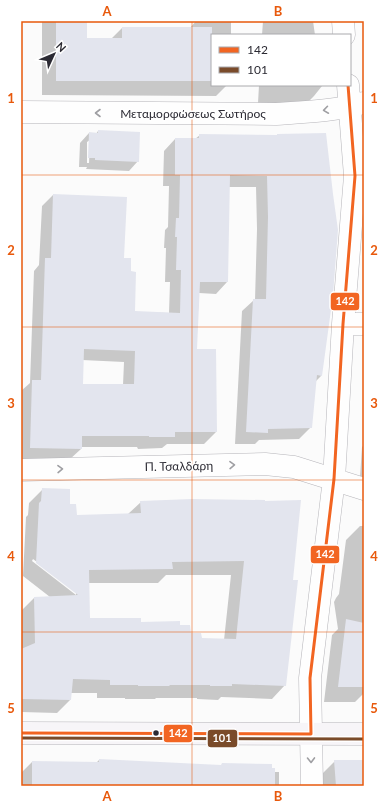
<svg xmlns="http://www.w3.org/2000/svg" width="385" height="807" viewBox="0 0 385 807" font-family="Lato,sans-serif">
  <rect width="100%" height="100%" fill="#fbfbfb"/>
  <path fill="#0003" fill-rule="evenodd" d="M 42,21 L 86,21 L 86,39 L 111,39 L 122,28 L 190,28 L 196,21 L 231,21 L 231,35 L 212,35 L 212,85 L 227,85 L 216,96 L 42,95 Z
    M 263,21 L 313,21 L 315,35 L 262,35 Z
    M 259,85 L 322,85 L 322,86 L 314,96 L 302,108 L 258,103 Z
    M 98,131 L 138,161 L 129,171 L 86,169 L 87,167 L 79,167 L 80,143 L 89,133 L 96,134 ZM 90,140 L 89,163 L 87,163 L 87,142 Z
    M 200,135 L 277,136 L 321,376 L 315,382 L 311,427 L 299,439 L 259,440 L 255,444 L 235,444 L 242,311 L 254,300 L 255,300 L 257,229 L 256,187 L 229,187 L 227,282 L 216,294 L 199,293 L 196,350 L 216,432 L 204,444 L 167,444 L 162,448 L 138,449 L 137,447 L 81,447 L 81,449 L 69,460 L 21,459 L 21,391 L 30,383 L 34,271 L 39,265 L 42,206 L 53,195 L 123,259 L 134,312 L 169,313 L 170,282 L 165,282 L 166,248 L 164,248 L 165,230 L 168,227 L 169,186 L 163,186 L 164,151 L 175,139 L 195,139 ZM 82,360 L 124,362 L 123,385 L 82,385 Z
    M 364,445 L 364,477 L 360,477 L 362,447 Z
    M 43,489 L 69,505 L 77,516 L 128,514 L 141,502 L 292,580 L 285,685 L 272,699 L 221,697 L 218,700 L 197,699 L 197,698 L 156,698 L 155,699 L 125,699 L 125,698 L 97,698 L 97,693 L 71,693 L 71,699 L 57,713 L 21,712 L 21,611 L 34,598 L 50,597 L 23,576 L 26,517 L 28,515 L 29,503 ZM 33,559 L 76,592 L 76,595 L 32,561 ZM 166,575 L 231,575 L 224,640 L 201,639 L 190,634 L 179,626 L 89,619 L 88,583 L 158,583 Z
    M 360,526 L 364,526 L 364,693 L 355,702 L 324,702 L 332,635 L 338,629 L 334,602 L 336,598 L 339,594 L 346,540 Z
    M 99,760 L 196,786 L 21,786 L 21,773 L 32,762 L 96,763 Z
    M 335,761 L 364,761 L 364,786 L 319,786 L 318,778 Z
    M 271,769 L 274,772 L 279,772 L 279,786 L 219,786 Z"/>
  <path fill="#e3e5ee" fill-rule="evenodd" d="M 56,21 L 87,21 L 87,38 L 122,38 L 122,27 L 212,27 L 212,81 L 56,81 Z
    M 98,130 L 140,132 L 139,162 L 95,160 L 95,158 L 88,158 L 89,132 L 98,133 Z
    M 326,133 L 333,194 L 338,230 L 333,295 L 322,376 L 317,375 L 312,428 L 268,429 L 268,433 L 246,432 L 253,299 L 266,299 L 268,217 L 267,176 L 230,175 L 228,282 L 200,282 L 197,349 L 216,349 L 217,432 L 175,432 L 175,437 L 149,437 L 149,436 L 82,436 L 82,449 L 30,448 L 32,380 L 41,380 L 45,258 L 51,258 L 53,194 L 127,197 L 124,258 L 131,258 L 131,271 L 136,272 L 135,311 L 180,313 L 181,270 L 176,270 L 177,237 L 175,237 L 176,218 L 179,218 L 180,175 L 175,175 L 175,138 L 199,138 L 199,134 L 277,135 L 277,134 ZM 84,349 L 135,351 L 134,384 L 83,384 Z
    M 42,488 L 70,489 L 70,504 L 76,504 L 77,515 L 141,513 L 140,501 L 192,499 L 265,500 L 265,501 L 301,500 L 293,580 L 298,580 L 286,686 L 232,684 L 232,686 L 210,686 L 210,685 L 170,685 L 169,686 L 138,686 L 138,685 L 110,685 L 110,680 L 73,679 L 71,700 L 21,699 L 21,649 L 35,643 L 34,597 L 78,595 L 36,563 L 39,503 L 41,501 ZM 244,561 L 236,639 L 202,638 L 201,633 L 191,633 L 190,625 L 180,625 L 180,621 L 141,622 L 141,618 L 90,618 L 89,570 L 173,569 L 172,562 Z
    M 346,619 L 364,623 L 364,687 L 338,687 Z
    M 99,759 L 221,765 L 222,763 L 272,764 L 272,768 L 275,768 L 275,786 L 32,786 L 32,761 L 99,762 Z
    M 334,760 L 364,760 L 364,786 L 336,786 Z"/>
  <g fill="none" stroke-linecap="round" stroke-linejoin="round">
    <g stroke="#b6b5ba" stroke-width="23">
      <path id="minor" d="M 343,21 L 344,35
        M 21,112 L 276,114 C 305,112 335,111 363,103
        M 343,324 L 364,324
        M 21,470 L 265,464 L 294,467 L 364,489
        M 312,786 L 310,678 L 334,479 L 343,324 L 355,176 L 348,85"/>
    </g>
    <g stroke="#b6b5ba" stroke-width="23">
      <path id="secondary" d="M 21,733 L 364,734"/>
    </g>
    <use href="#minor" stroke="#fefefe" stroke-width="22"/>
    <use href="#secondary" stroke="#f7f5f8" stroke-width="22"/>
    <g stroke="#fff" stroke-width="6">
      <path id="bus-1" d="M 21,733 L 311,734 L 310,678 L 334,479 L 343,324 L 355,176 L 348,85"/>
    </g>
    <g stroke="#fff" stroke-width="6">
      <path id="bus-2" d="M 21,738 L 364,739"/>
    </g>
    <use href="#bus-1" stroke="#f26522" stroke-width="3"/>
    <use href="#bus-2" stroke="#7a4b2a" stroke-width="3"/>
  </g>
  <defs><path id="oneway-chevron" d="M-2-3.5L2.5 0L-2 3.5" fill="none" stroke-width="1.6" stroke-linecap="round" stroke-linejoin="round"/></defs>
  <g stroke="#9f9fa3">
    <use href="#oneway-chevron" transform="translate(326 110) rotate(172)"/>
    <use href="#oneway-chevron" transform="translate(98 113) rotate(-180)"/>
    <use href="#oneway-chevron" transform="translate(232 465) rotate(-1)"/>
    <use href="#oneway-chevron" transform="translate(60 469) rotate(-1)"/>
    <use href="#oneway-chevron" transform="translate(311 760) rotate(89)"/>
  </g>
  <path fill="none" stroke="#e8590c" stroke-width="1" stroke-opacity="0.55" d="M 192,21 L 192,786M 21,175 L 364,175M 21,327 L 364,327M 21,480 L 364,480M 21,632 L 364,632"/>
  <circle fill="#2b2a33" stroke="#fff" stroke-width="1.5" cx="156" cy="733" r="3.5"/>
  <g text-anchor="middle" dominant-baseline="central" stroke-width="3" stroke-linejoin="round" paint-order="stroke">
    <g font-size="12" fill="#2b2a33" stroke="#fff">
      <text x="193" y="113">Μεταμορφώσεως Σωτήρος</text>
      <text transform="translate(179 466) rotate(-1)">Π. Τσαλδάρη</text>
    </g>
  </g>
  <g stroke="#fff" stroke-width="1.5">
    <rect x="330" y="292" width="30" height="19" rx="4" fill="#f26522"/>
    <rect x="310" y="545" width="30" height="19" rx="4" fill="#f26522"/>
    <rect x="163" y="724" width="30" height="19" rx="4" fill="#f26522"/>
    <rect x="207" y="729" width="31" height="19" rx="4" fill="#7a4b2a"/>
  </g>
  <g font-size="11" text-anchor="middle" font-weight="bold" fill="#fff">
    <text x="345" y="305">142</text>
    <text x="325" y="558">142</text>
    <text x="178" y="737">142</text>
    <text x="222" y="742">101</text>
  </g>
  <rect width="385" height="807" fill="none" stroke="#ffffff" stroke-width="44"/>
  <rect x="211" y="34" width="140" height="52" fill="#ffffff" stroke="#aaaaad"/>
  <rect x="219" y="47" width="20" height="6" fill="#f26522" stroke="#aaaaad"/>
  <text x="247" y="54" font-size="12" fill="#2b2a33">142</text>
  <rect x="219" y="67" width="20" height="6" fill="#7a4b2a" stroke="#aaaaad"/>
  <text x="247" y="74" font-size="12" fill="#2b2a33">101</text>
  <g transform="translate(54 54) rotate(46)" stroke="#ffffff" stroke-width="3" paint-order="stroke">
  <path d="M0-3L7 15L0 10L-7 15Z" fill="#2b2a33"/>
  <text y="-6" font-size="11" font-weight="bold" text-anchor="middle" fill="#2b2a33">N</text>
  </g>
  <rect x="22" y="22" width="341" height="763" fill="none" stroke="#e8590c" stroke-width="1.5"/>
  <g font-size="13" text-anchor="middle" font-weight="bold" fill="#e8590c">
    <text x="107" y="16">A</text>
    <text x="278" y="16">B</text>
    <text x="11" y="103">1</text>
    <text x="374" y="103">1</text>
    <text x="11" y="255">2</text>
    <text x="374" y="255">2</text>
    <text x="11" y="408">3</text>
    <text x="374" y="408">3</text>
    <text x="11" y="561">4</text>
    <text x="374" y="561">4</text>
    <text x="11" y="713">5</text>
    <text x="374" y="713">5</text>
    <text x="107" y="801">A</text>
    <text x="278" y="801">B</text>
  </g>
</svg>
